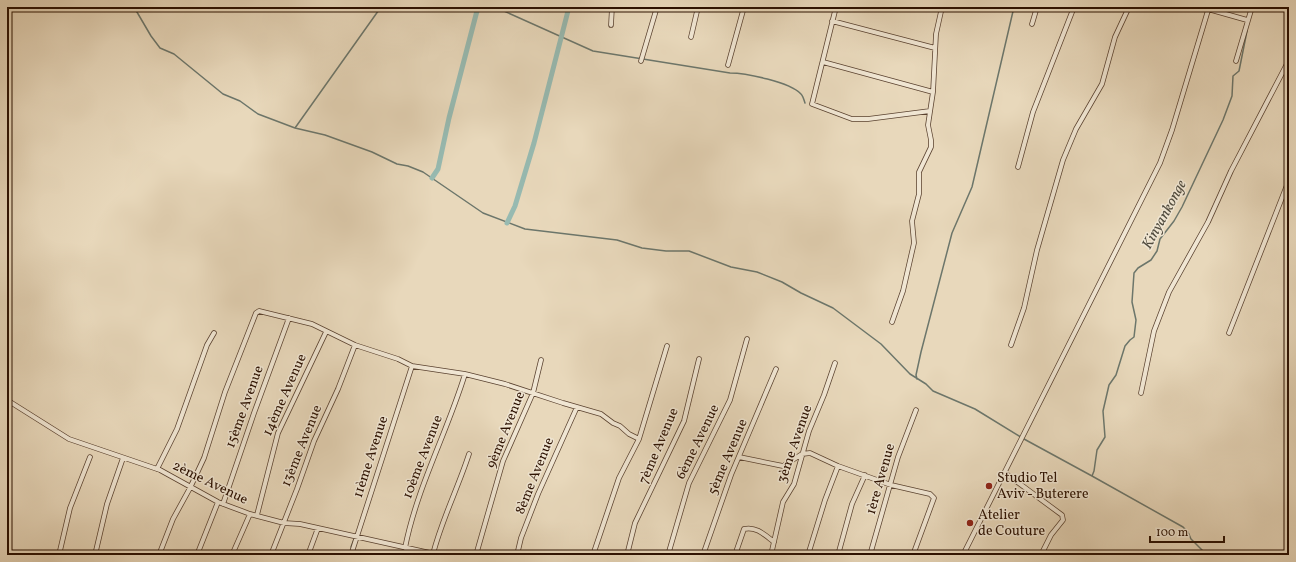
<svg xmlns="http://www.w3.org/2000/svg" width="1296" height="562" viewBox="0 0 1296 562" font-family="Vollkorn,serif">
  <rect width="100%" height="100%" fill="#e8d8bb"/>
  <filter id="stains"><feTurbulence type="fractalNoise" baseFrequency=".005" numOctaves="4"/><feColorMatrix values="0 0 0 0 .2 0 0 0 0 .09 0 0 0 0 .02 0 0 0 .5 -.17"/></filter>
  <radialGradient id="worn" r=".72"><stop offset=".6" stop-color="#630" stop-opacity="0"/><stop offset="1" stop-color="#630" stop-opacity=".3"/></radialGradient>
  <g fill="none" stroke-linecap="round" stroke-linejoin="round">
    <path stroke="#6c766b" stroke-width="1.5" d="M 134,7 L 151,36 L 160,48 L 174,54 L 223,94 L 240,101 L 258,114 L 295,128 L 325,135 L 372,152 L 397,164 L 408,166 L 423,172 L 483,213 L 525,229 L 617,240 L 642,248 L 666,251 L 689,251 L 731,267 L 757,272 L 782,282 L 801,293 L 833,308 L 881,344 L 910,374 L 926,384 L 933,391 L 975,409 L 1024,439 L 1092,476
      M 495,7 L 593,51 L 730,73 C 746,73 790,82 801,94 C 803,96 804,100 805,103
      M 295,128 L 381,7
      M 917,379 L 916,375 L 921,352 L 952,233 L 972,187 L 1014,7
      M 351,547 L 356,534
      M 1207,555 L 1191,539 L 1188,532 L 1183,527 L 1092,476 L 1094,471 L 1097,450 L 1105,437 L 1103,411 L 1109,385 L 1116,375 L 1125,346 L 1130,340 L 1134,337 L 1136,320 L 1132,302 L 1134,273 L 1138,268 L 1151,260 L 1157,251 L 1160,239 L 1174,221 L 1182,207 L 1223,120 L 1232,96 L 1233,76 L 1239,71 L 1247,31"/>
    <path stroke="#97bab1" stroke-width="5" d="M 432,178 L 438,169 L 449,118 L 478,7
      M 507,223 L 515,206 L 534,143 L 569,7"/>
    <g stroke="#5a4230" stroke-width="5.5">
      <path id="street" d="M 836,7 L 812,104 L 852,119 L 868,119 L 930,111
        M 1208,9 L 1247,20
        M 832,21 L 935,48
        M 1032,24 L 1037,7
        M 611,25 L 612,7
        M 691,37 L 698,7
        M 641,61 L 657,7
        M 1236,61 L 1252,7
        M 823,62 L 933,92
        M 728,65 L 744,7
        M 1018,167 L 1033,112 L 1074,7
        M 892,322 L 903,291 L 914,243 L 912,221 L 919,194 L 919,172 L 931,147 L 931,140 L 928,125 L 933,92 L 936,34 L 942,7
        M 1229,333 L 1289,180
        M 1011,345 L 1024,308 L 1037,250 L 1063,160 L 1076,129 L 1102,84 L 1115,37 L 1129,7
        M 1141,393 L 1154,331 L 1169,292 L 1208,222 L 1231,171 L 1289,60
        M 7,400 L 69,439 L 160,470 L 218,502 L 250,514 L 284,523 L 300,524 L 439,555
        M 639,439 L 667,346
        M 739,457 L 783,466 L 802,454 L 810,453 L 838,466 L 891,485 L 930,494 L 934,498 L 913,555
        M 157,469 L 177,429 L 207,345 L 214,333
        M 1005,473 L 1062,515 L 1063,520 L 1051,535 L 1041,555
        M 223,504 L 254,413 L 289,318
        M 257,515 L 278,433 L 326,332
        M 405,548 C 417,487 447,433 465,374
        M 7,551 L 15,555
        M 433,554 C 442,519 458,488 469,454
        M 59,555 L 70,508 L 90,457
        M 95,555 L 107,504 L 123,458
        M 159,555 L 173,519 L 190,488 L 204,458 L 225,392 L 256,313 L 259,311 L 312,324 L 355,345 L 398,359 L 412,366 L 465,374 L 505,384 L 563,403 L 601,414 L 613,423 L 620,426 L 629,434 L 639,439 L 619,478 L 593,555
        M 197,555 L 218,502
        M 232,555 L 250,514
        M 271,555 L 297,489 L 314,441 L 338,389 L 355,345
        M 308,555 L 318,528
        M 351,555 L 412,366
        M 476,555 L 503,461 L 533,393 L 541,360
        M 517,555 L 521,538 L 538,494 L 577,407
        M 627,555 L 635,523 L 684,421 L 699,359
        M 668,555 L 689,483 L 730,400 L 747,339
        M 703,555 L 731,475 L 776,369
        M 735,555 L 744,529 C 756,526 765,535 774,542
        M 771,555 L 783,502 L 794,484 L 809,431 L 824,395 L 835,363
        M 808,555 L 825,500 L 838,466
        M 838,555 L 852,504 L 865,475
        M 870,555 L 898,457 L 916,410
        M 963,555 L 1160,163 L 1172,130 L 1209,7"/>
    </g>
    <use href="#street" stroke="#f0e6d3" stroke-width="4"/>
  </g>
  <g fill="#8f2418" stroke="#f0e6d3" stroke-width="1.5">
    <circle cx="989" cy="486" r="4"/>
    <circle cx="970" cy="523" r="4"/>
  </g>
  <g text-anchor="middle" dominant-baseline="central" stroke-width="3" stroke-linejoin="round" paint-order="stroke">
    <g font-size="14" fill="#2b1001" stroke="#f0e6d3">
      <text transform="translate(285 395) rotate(-66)">14ème Avenue</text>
      <text transform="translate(245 407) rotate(-70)">15ème Avenue</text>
      <text transform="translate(506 430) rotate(-68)">9ème Avenue</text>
      <text transform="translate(698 442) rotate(-64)">6ème Avenue</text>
      <text transform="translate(795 444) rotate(-71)">3ème Avenue</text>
      <text transform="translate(302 446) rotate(-68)">13ème Avenue</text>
      <text transform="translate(659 446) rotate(-67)">7ème Avenue</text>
      <text transform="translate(371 457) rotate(-72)">11ème Avenue</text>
      <text transform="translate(423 457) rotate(-69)">10ème Avenue</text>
      <text transform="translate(728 457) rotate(-67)">5ème Avenue</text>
      <text transform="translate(535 476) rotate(-68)">8ème Avenue</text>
      <text transform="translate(881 479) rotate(-74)">1ère Avenue</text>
      <text transform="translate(210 483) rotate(26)">2ème Avenue</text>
    </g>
    <g font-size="14" fill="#2b1001" stroke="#f0e6d3" text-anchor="start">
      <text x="997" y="478">Studio Tel<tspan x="997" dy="16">Aviv - Buterere</tspan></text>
      <text x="978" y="515">Atelier<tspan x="978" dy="16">de Couture</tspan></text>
    </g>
    <g font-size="15" font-style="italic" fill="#514c3f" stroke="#f0e6d3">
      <text transform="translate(1165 215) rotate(-61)">Kinyankonge</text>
    </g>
  </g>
  <rect width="1296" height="562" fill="none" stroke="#e8d8bb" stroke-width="24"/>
  <rect x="8" y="8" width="1280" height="546" fill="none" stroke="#2b1001" stroke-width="2"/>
  <rect x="12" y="12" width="1272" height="538" fill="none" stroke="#2b1001"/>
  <path d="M1150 536v6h74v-6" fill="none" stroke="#2b1001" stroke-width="2"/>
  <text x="1156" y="536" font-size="12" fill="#2b1001" stroke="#f0e6d3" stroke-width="3" paint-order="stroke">100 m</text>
  <rect width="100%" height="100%" filter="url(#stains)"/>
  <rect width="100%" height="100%" fill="url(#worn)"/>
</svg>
